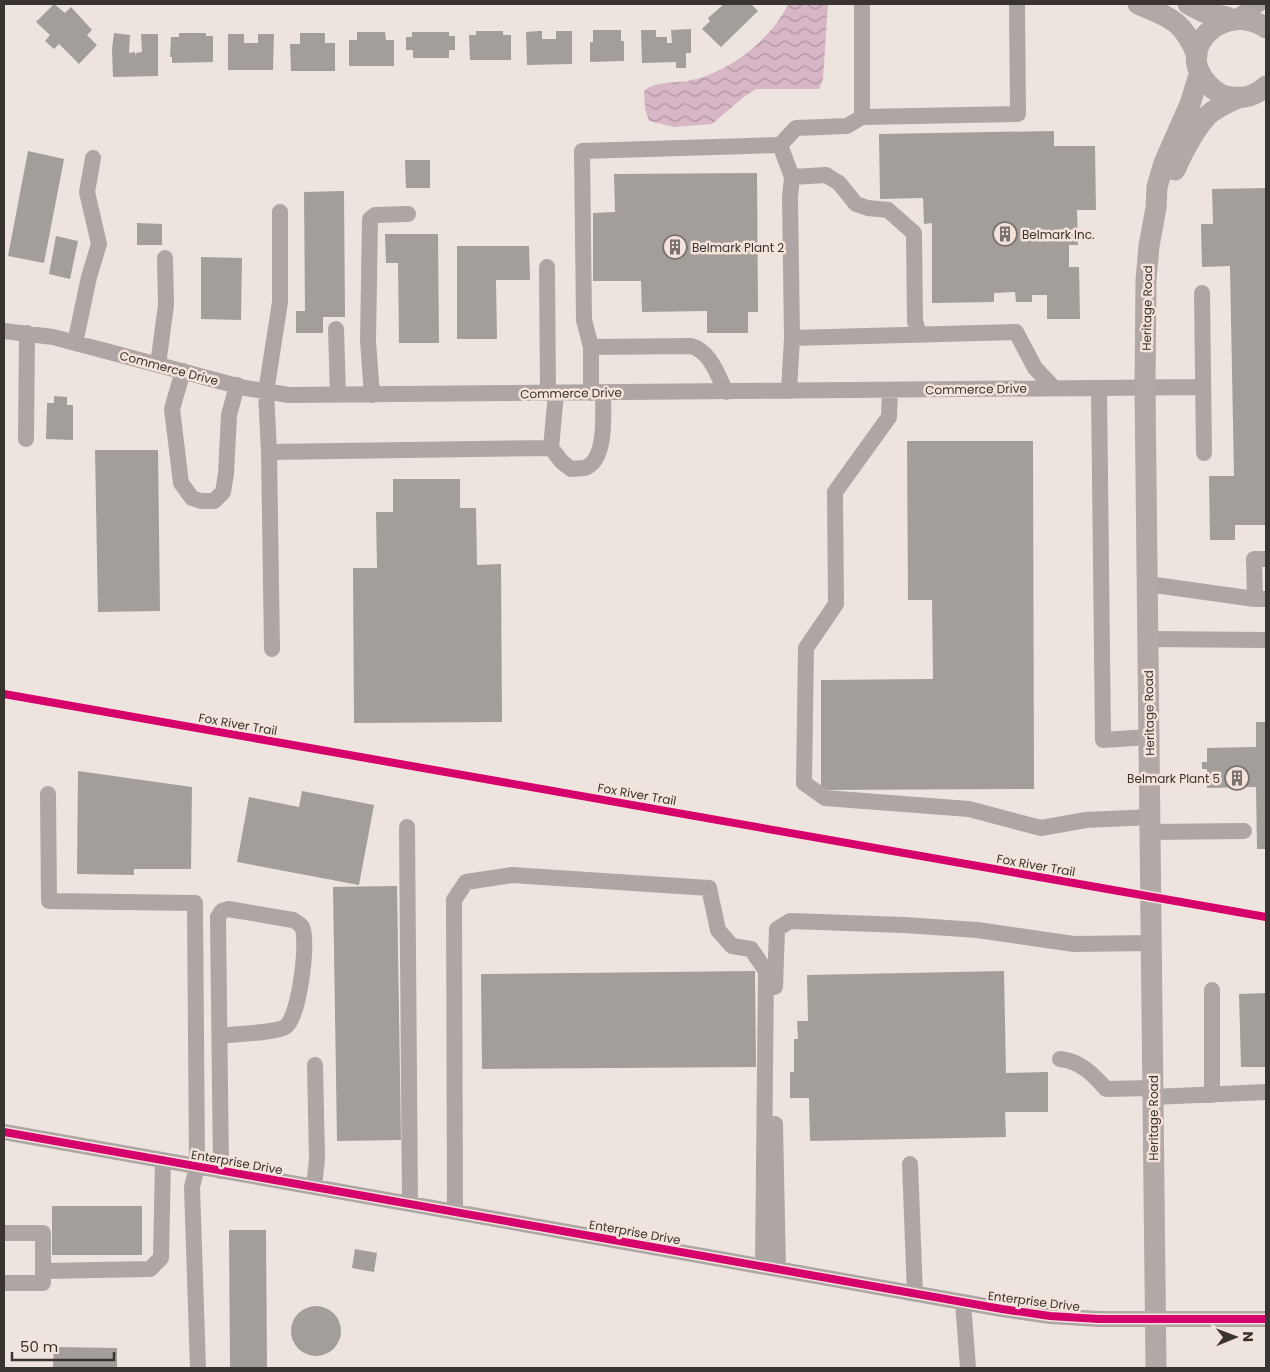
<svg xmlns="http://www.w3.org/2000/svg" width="1270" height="1372" viewBox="0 0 1270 1372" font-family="Poppins,sans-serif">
  <defs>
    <pattern id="water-waves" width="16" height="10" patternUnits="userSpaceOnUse" patternTransform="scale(1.25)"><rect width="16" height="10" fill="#d7b6c5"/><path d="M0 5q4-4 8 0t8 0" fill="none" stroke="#af95a0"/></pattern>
  </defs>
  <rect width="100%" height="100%" fill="#ede4e0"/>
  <path fill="url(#water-waves)" d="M 788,4 L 828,4 L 823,79 L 819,89 L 756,89 L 745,96 L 712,124 L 674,127 L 649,121 L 645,109 L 644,91 C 656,80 676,84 692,80 C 729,72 772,39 788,4 Z"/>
  <path fill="#a39e99" d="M 54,4 L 65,13 L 71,7 L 92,30 L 87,35 L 97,45 L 79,64 L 59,44 L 54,49 L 45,41 L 50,35 L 36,22 Z
    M 724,4 L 751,4 L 758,11 L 721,47 L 702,29 L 710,21 L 708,18 Z
    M 691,29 L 691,53 L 686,53 L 686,68 L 676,68 L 676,62 L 642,63 L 641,30 L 656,30 L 656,37 L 667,37 L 667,43 L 672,43 L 671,30 Z
    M 593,30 L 621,30 L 621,41 L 624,41 L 624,61 L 590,62 L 590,42 L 593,42 Z
    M 476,31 L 503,31 L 503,35 L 511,35 L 511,60 L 470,60 L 469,35 L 476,35 Z
    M 539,31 L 542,31 L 542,39 L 556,39 L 556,31 L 572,31 L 572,64 L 527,65 L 526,32 Z
    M 357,32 L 385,32 L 386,40 L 394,40 L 394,66 L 349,66 L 349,40 L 357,40 Z
    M 412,32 L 449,32 L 449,36 L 455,36 L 455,50 L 449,50 L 449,58 L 413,58 L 413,50 L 406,50 L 406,37 L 412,37 Z
    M 114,33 L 130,35 L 129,53 L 135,52 L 135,56 L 136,53 L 142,52 L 141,34 L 158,34 L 158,76 L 113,77 L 112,49 Z
    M 179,33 L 206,33 L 206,36 L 213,36 L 213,62 L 172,63 L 172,57 L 170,57 L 171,37 L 179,37 Z
    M 300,33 L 325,33 L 325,43 L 335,43 L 335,71 L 291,71 L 290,44 L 300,44 Z
    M 228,34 L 244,34 L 244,43 L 258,43 L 258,34 L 274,34 L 273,70 L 228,70 Z
    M 1054,131 L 1054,146 L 1095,146 L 1096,210 L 1077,210 L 1078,245 L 1069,245 L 1069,267 L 1079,267 L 1080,319 L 1047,319 L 1047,295 L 1032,295 L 1032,302 L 1016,302 L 1015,292 L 994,293 L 994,302 L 932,303 L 932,223 L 924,224 L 923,198 L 880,199 L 879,134 Z
    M 28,151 L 64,159 L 44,263 L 8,256 Z
    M 405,160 L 430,160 L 430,188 L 406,188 Z
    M 757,173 L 758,312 L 748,312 L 748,333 L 707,333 L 707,311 L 642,312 L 641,281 L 593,281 L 593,213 L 615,212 L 614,174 Z
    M 1266,188 L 1266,525 L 1235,525 L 1235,540 L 1210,540 L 1209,476 L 1234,476 L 1230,266 L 1202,267 L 1201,224 L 1213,224 L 1212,189 Z
    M 344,191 L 345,317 L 323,317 L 323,333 L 296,333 L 296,311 L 305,311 L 304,192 Z
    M 137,223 L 162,224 L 162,245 L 137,245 Z
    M 385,234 L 438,234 L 439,343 L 399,343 L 398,263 L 386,263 Z
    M 56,236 L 78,241 L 70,279 L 49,274 Z
    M 457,246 L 529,246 L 530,280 L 496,280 L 497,339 L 457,339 Z
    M 201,257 L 242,258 L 241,320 L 201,319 Z
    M 54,396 L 67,397 L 67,405 L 73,405 L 73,440 L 46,439 L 47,403 L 54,403 Z
    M 907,441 L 1033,441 L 1034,789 L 821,790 L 821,680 L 933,679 L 932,600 L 908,600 Z
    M 95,450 L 158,450 L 160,611 L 98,612 Z
    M 393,479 L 460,479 L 460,508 L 476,508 L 477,565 L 501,564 L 502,722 L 354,723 L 353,568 L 377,568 L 376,512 L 393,512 Z
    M 1256,722 L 1266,722 L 1266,849 L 1257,849 L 1256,787 L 1207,788 L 1207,769 L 1202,769 L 1202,762 L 1207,762 L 1207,748 L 1256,747 Z
    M 78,771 L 192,787 L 191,869 L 134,869 L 134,875 L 77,874 Z
    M 302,791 L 374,805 L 359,885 L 237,862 L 249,797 L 299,807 Z
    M 397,886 L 401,1140 L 337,1141 L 333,887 Z
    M 755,971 L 756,1067 L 482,1069 L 481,974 Z
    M 1004,971 L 1006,1073 L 1048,1072 L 1048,1112 L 1005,1112 L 1006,1137 L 810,1141 L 809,1098 L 790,1098 L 790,1072 L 794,1072 L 794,1039 L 798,1039 L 797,1021 L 808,1021 L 807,975 Z
    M 1266,993 L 1266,1067 L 1241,1067 L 1239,994 Z
    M 52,1206 L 142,1206 L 142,1255 L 52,1255 Z
    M 229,1230 L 266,1230 L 267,1368 L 230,1368 Z
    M 355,1249 L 377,1253 L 374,1272 L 352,1268 Z
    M291 1331a25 25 0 1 1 50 0a25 25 0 1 1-50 0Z
    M 54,1347 L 117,1348 L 117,1368 L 53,1368 Z"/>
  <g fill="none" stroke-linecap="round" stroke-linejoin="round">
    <path stroke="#aaa3a2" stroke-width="2.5" stroke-dasharray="4 2.5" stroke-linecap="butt" d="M 4,694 L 1134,894
      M 1167,899 L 1266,917"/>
    <path stroke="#aea6a4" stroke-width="16" d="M 1238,16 L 1259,4
      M 862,117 L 1018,114 L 1017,4
      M 780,145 L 796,128 L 847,126 L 862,117 L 862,4
      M 280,212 L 280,302 L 266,392 L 269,452 L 551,448 L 556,393
      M 547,267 L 548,393
      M 1202,293 L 1204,453
      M 336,329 L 338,395
      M 4,331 L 53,337 L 245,388 L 289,395 L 1203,387
      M 792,338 L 1016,332 L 1035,368 L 1054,388
      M 75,343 L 89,277 L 99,244 L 87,192 L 93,158
      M 591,347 L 691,346 C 711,352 717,374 726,392
      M 158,365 L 166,305 L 165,258
      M 183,371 L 172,409 L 181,483 L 192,498 L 201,501 L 214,501 L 223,492 L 226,474 L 229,415 L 237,385
      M 1099,388 L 1103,740 L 1149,737
      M 890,390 L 889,417 L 835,492 L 836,604 L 806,648 L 804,783 L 825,798 L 969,809 L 1041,828 L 1086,820 L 1150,817
      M 789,391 L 792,338 L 790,197 L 792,177 L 826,175 L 839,183 L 856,204 L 868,208 L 888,210 L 914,233 L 915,321 L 919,335
      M 591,393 L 591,347 L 584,320 L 582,151 L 780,145 L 792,177
      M 372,395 L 368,341 L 370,219 L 375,215 L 408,214
      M 26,439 L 27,333
      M 551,448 L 562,462 L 571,469 C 576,468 583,469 587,467 C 607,457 603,412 603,393
      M 269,452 L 272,649
      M 1148,584 L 1255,599 L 1266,599
      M 1255,599 L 1254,559 L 1266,559
      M 1148,639 L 1266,640
      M 48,794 L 49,901 L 195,903 L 197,1166 L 192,1187 L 198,1368
      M 407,827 L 410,1204
      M 1150,832 L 1244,831
      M 775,987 L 777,929 L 790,921 L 904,925 L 977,930 L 1074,944 L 1152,943
      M 1212,990 L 1212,1095
      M 220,1036 C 234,1034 274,1033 285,1027 C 299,1020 309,940 302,927 C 300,924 296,922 293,920 L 228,909 L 222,911 L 218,917 L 221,1171
      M 1060,1059 C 1080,1061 1093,1074 1106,1089 L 1153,1088
      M 1153,1097 L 1266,1092
      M 775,1124 L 778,1269
      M 4,1132 L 1002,1309 L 1050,1316 L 1099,1319 L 1266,1319
      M 910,1164 L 915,1294
      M 314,1187 L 317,1159 L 315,1065
      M 455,1212 L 454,900 L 466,882 L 512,875 L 709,888 L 718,930 L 732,946 L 751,949 L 766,971 L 763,1266
      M 4,1233 L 43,1233 L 43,1283 L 4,1283
      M 43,1271 L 150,1269 L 161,1258 L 163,1160
      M 963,1302 L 968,1368"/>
    <path stroke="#b2a8a6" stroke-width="21" d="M 1138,4 C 1171,18 1182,20 1197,55
      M 1188,4 L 1203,12 L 1227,17
      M 1266,28 C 1227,0 1172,47 1208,84 C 1214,91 1222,96 1231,97 C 1244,99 1257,95 1266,86
      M 1175,170 C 1183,152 1194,130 1208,115 C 1217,107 1229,102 1240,97
      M 1156,1368 L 1145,387 L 1146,280 L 1149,246 L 1156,208 L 1157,187 L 1164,163 L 1190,104 L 1200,72"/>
    <g stroke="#f3e3da" stroke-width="11">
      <path id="cycleway" d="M 4,694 L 1266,917
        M 4,1132 L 1002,1309 L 1050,1316 L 1099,1319 L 1266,1319"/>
    </g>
    <use href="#cycleway" stroke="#d6006c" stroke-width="8"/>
  </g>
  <defs>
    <g id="building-ring" transform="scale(1.25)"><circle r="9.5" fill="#f3e3da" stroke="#79726e" stroke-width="1.5"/><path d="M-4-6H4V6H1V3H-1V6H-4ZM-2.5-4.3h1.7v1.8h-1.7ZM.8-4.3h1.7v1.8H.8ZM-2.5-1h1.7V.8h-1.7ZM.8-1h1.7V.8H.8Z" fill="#79726e"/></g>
  </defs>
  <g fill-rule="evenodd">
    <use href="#building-ring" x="1005" y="234"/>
    <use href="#building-ring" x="675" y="247"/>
    <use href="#building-ring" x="1237" y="778"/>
  </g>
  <g text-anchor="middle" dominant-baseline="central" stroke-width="5" stroke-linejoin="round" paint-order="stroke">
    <g font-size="12" fill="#3a3430" stroke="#f3e3da" text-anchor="start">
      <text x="1022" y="234">Belmark Inc.</text>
      <text x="692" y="247">Belmark Plant 2</text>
      <text x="1220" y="778" text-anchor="end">Belmark Plant 5</text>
    </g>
    <g font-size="12" fill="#3a3430" stroke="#f3e3da">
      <text transform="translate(1147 308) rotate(-89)">Heritage Road</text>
      <text transform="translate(169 368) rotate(15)">Commerce Drive</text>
      <text transform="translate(976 389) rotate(-1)">Commerce Drive</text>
      <text transform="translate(571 393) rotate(-1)">Commerce Drive</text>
      <text transform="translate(1149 713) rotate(-91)">Heritage Road</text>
      <text transform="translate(238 724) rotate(10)">Fox River Trail</text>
      <text transform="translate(637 794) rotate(10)">Fox River Trail</text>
      <text transform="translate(1036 865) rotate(10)">Fox River Trail</text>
      <text transform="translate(1153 1118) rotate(-90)">Heritage Road</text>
      <text transform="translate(237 1162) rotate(10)">Enterprise Drive</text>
      <text transform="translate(635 1232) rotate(10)">Enterprise Drive</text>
      <text transform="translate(1034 1301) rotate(7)">Enterprise Drive</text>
    </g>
  </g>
  <rect width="1270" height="1372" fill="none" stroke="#3a3430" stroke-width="10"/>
  <g transform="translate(1235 1337) rotate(89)" stroke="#f3e3da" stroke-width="4" paint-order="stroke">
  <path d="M0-4L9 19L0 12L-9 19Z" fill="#3a3430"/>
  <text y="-8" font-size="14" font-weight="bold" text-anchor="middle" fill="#3a3430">N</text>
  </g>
  <path d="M12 1352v8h102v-8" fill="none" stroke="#3a3430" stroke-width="2.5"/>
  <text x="20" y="1352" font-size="15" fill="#3a3430" stroke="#f3e3da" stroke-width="4" paint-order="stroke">50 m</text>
</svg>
